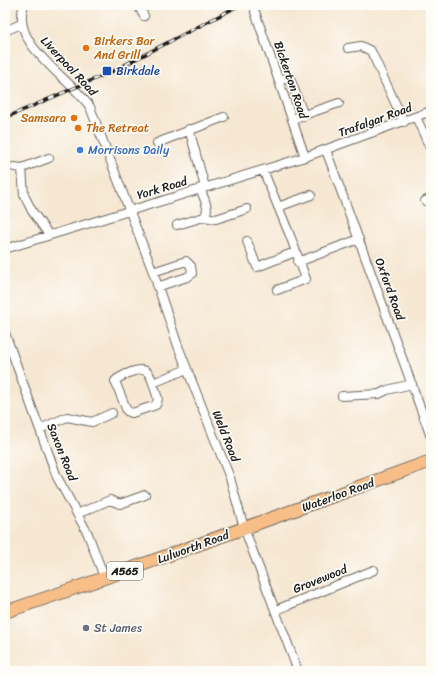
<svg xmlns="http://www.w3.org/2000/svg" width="436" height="676" viewBox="0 0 436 676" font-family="Sriracha,sans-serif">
  <rect width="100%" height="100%" fill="#fdfcf7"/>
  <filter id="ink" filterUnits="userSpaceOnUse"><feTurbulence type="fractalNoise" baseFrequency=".025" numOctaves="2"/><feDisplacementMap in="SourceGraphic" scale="8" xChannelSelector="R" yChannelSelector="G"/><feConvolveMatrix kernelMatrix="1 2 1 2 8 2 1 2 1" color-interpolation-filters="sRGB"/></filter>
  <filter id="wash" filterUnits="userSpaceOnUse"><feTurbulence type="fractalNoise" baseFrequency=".012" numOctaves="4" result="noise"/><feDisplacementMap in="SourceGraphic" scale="16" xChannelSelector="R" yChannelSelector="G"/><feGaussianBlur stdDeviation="0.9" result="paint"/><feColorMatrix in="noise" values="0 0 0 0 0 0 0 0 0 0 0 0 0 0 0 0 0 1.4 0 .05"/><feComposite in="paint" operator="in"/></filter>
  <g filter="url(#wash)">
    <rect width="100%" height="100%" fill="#f6e7d2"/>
  </g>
  <g filter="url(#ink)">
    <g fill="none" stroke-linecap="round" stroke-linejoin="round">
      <g stroke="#68635c" stroke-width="10">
        <path id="minor" d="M 24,5 C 9,45 71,78 90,107 L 153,272 L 178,346 L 230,478 L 244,528 L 298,671
          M 138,5 L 144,16
          M 255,12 L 305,157
          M 5,31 L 21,24
          M 348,48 L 361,46 L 371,51 L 404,122
          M 278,79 L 290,78 L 304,116
          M 416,117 L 431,150
          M 292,119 L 339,103
          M 189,129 L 205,187
          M 157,143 L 224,117
          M 326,150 L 431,437
          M 14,167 L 22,168 L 49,158
          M 22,168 L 24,195 L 32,211 L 49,235
          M 263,170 L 291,238 L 306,279 L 277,290
          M 425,201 L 431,198
          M 278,207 L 311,195
          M 204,217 L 216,219 L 247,209
          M 177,225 L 204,217 C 211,209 203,197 200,188
          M 247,241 L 257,267 L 295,252
          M 5,249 L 305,157 L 431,111
          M 298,262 L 359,239
          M 153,272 L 186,261 L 191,266 L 192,274 L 187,277 L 157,287
          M 5,333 L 57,477 L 88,534 L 104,577
          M 153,383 C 152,380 150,374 147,372 C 141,366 123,375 117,379 L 115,381 L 127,411 L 132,413 L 156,405 L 158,399 L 153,383 L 187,369
          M 342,396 L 379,394 L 387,390 L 412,384
          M 40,429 L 67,417 L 92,422 L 112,413
          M 77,514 L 110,500 L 120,504 L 145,495
          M 276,610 L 374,570
          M 5,669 L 6,671"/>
      </g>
      <g stroke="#68635c" stroke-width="14">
        <path id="highway" d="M 5,612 L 119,573 L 431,461"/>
      </g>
      <use href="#minor" stroke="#fff" stroke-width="8"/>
      <use href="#highway" stroke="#f7be88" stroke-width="12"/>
      <g stroke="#1c1c1c" stroke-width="3.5">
        <path id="rail" d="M 5,118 L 111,72 L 240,5"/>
      </g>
      <use href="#rail" stroke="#fdfcf7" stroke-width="2" stroke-dasharray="6" stroke-linecap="butt"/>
    </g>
  </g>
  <g fill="#e8710a" stroke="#fdfcf7" stroke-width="1.5">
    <circle cx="86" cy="48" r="4"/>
    <circle cx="74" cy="118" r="4"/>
    <circle cx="78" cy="128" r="4"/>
  </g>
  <rect fill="#1a4fb4" stroke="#fdfcf7" stroke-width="1.5" x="102" y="66" width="10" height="10" rx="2"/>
  <circle fill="#3f7fe0" stroke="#fdfcf7" stroke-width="1.5" cx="80" cy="150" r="4"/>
  <circle fill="#6b7280" stroke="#fdfcf7" stroke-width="1.5" cx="86" cy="628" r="4"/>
  <g text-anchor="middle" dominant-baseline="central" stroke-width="3.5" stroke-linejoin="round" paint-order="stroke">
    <rect fill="#fdfcf7" stroke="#605f5e" stroke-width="1" x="107" y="562" width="36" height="18" rx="3"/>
    <g font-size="11" font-weight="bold" fill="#1c1c1c">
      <text x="125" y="571">A565</text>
    </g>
    <g font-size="12" fill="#c56008" stroke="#fdfcf7" text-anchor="start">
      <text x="94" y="41">Birkers Bar<tspan x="94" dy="14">And Grill</tspan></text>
      <text x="66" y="118" text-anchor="end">Samsara</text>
      <text x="86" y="128">The Retreat</text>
    </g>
    <g font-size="12" fill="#1c1c1c" stroke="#fdfcf7">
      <text transform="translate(69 66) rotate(47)">Liverpool Road</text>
      <text transform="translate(291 80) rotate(71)">Bickerton Road</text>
      <text transform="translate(375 120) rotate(-20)">Trafalgar Road</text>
      <text transform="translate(162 188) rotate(-17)">York Road</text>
      <text transform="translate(390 289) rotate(70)">Oxford Road</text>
      <text transform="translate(226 436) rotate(68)">Weld Road</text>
      <text transform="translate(62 452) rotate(68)">Saxon Road</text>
      <text transform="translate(338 495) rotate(-20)">Waterloo Road</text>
      <text transform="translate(193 547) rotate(-20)">Lulworth Road</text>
      <text transform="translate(320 579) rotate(-22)">Grovewood</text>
    </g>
    <g font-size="12" fill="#164399" stroke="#fdfcf7" text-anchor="start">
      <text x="116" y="71">Birkdale</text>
    </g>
    <g font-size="12" fill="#366cbe" stroke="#fdfcf7" text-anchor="start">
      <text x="88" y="150">Morrisons Daily</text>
    </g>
    <g font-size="12" fill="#5b616d" stroke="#fdfcf7" text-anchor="start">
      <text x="94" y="628">St James</text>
    </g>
  </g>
  <rect width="436" height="676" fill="none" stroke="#fdfcf7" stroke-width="20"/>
</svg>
